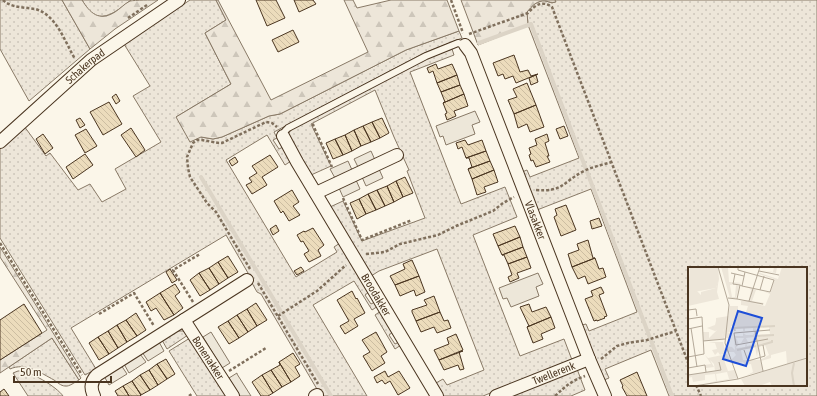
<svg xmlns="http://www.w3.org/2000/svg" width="817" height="396" viewBox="0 0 817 396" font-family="'Asap Condensed',sans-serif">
  <defs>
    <pattern id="grass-dots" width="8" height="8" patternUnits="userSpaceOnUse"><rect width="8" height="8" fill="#ede6d9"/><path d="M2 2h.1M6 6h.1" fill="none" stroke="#cdc6ba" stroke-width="1.8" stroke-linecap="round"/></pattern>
    <pattern id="forest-firs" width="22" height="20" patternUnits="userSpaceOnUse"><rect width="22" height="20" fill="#ede6d9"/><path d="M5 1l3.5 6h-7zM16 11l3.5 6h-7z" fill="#cdc6ba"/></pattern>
    <pattern id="building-back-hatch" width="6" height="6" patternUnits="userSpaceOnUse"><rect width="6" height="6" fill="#ecdcbc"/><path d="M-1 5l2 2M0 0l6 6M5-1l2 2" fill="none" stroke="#ccbda1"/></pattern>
  </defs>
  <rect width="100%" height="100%" fill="#fbf6e9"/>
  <path fill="url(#grass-dots)" stroke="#887966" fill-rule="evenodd" d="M 0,0 L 62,0 L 90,49 L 29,101 L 0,49 Z
    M 82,0 L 131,0 C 120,8 103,25 89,11 C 86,8 84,3 82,0 Z
    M 190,0 L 216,0 L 226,20 L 205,33 L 231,84 L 176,117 L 201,137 L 213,139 L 222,137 L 269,116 L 280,114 L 406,50 L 459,31 L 462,38 L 424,53 L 274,132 L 277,138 L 273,140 L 279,149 L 283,147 L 291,161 L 285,165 L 267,135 L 226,160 L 296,277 L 337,252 L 334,247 L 340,243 L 369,292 L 365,295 L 371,304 L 375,302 L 378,306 L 372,310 L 354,281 L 313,305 L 367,396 L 321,396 L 261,294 L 257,292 L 252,283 L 253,282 L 248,274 L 248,273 L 226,235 L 71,328 L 96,369 L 85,375 L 0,238 L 0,148 L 24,126 L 46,156 L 50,153 L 78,190 L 90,184 L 102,202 L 126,189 L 115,169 L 161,142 L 133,96 L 150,86 L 124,44 Z
    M 543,0 L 552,3 L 555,2 L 555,0 L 817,0 L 817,396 L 669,396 L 651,350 L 605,369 L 609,378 L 604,380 L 582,325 L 586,324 L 589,331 L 637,312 L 591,189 L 537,210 L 522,172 L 527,170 L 530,177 L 579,158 L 528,25 L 527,12 L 534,4 ZM 689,268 L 806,268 L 806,385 L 689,385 Z
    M 452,49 L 454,55 L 410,72 L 461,204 L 505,187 L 517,217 L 473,235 L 520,356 L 564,339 L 572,360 L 483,396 L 443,396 L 436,383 L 443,379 L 447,385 L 484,370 L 437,249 L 379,271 L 371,276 L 330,207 L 343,201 L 362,241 L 425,218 L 407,171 L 409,170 L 394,137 L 375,90 L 311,124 L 331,166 L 311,175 L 289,139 L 288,134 L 292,129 L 428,58 Z
    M 381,311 L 393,332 L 389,335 L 395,344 L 399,342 L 401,345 L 395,349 L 375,315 Z
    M 177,331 L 183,331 L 188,335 L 167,349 L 162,340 Z
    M 52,338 L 79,380 C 75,382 69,387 65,386 C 61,386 57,382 54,380 C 41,373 25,362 10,369 L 9,367 Z
    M 190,338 L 227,396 L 197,396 L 169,351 Z
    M 577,369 L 585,390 L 571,396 L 506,396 Z
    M 18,371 C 29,370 57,387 63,396 L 28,396 L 13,373 Z"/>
  <path fill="url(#forest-firs)" stroke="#887966" d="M 62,0 L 82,0 C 90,13 99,22 115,12 C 120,9 124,4 130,1 C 135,0 151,0 158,0 L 115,29 L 90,49 Z
    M 216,0 L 218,0 L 271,100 L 368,52 L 344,0 L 353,0 L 357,8 L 391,0 L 447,0 L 459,31 L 406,50 L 280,114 L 269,116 L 222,137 L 213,139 L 201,137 L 190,142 L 176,117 L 231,84 L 205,33 L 226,20 Z
    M 461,0 L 555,0 L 556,2 C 551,3 550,2 546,1 C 537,0 532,6 527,12 L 528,25 L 478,45 Z
    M 0,247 L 81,378 L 79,380 L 52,338 L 0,373 L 0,360 L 47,330 L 0,257 Z"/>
  <path fill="#ede7d9" stroke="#887966" d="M 475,111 L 480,122 L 472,125 L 475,134 L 446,145 L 443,136 L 440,137 L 436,126 Z
    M 371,151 L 375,160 L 358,167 L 354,159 Z
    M 348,161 L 352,170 L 335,178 L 330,169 Z
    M 379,169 L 383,178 L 366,186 L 362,177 Z
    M 356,180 L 360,189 L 343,197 L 339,188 Z
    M 538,273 L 543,284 L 536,287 L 539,296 L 511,307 L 507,298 L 503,299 L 499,288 Z
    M 211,332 L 230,363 L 222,368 L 203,337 Z
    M 159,342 L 164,351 L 148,361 L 142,352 Z
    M 140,354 L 146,362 L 129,373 L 124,364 Z
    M 121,365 L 127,374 L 109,385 L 104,376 Z
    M 237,373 L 237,374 L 251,396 L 240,396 L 229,378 Z"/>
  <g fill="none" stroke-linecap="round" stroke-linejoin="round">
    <path stroke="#dcd4c6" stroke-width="4" d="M 479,43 L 531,24 L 672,396
      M 201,177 L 331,396"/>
  </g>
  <path fill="url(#building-back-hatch)" stroke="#4a3520" d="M 256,0 L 276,0 L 285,18 L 267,26 Z
    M 294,0 L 313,0 L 316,4 L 299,12 Z
    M 293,30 L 299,42 L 278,52 L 272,40 Z
    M 514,55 L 520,72 L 528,70 L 531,76 L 538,74 L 516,83 L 513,76 L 505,79 L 503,74 L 498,76 L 493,63 Z
    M 436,64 L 438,69 L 452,64 L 457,75 L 437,83 L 433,71 L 429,73 L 427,68 Z
    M 457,75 L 460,85 L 441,92 L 437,83 Z
    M 536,75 L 538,82 L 531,85 L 529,78 Z
    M 527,83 L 536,105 L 514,114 L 508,100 L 517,97 L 513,89 Z
    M 460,85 L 464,94 L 443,103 L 445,102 L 441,92 Z
    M 116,94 L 120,101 L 116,104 L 112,97 Z
    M 464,94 L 468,106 L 454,111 L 456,116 L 447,120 L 445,114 L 447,113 L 443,103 Z
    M 109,102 L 122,124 L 103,135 L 90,112 Z
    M 536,105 L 544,127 L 530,132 L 527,124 L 518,128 L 514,114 Z
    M 80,118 L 85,125 L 80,128 L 76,120 Z
    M 382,118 L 389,133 L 380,138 L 372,122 Z
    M 372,122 L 380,138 L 371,142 L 363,126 Z
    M 363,126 L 371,142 L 361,146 L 354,130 Z
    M 564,126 L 568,136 L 560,139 L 556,129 Z
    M 131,128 L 145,150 L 136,157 L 121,135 Z
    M 86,129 L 97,146 L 85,153 L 75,135 Z
    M 354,130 L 361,146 L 352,151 L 345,135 Z
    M 43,134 L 53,148 L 45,154 L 36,139 Z
    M 547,134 L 549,141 L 545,143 L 549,156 L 547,156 L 550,162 L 536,167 L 533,160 L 531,161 L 529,155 L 531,154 L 529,148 L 537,145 L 535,139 Z
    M 345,135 L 352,151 L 343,155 L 335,139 Z
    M 335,139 L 343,155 L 333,159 L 326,143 Z
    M 465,140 L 468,145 L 482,140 L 486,151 L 466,158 L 462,147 L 458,149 L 456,143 Z
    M 486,151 L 490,161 L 468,169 L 472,167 L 469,158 L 466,158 Z
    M 85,154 L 93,165 L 73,179 L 66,167 Z
    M 270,155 L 278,167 L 262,177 L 267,185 L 252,194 L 246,185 L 252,182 L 249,178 L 257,173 L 252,166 Z
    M 235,157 L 238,162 L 232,166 L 229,161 Z
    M 490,161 L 494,170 L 472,179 L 468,169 Z
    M 494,170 L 498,182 L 484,187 L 486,192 L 477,195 L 472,179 Z
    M 405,177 L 413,193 L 403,197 L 396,181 Z
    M 396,181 L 403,197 L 394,202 L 387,186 Z
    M 387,186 L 394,202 L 385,206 L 377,190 Z
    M 292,190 L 299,202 L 293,206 L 300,215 L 289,221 L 283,211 L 281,213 L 274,201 Z
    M 377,190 L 385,206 L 376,210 L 368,194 Z
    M 368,194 L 376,210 L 366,214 L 359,199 Z
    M 359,199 L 366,214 L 357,219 L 350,203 Z
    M 566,205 L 576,230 L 561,236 L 554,217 L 557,215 L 555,209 Z
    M 599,218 L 602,226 L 592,229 L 590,221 Z
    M 276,225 L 279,231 L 273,235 L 270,229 Z
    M 515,226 L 520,237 L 498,246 L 493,234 Z
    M 313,228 L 324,245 L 318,250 L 321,256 L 309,262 L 304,254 L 309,251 L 303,241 L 301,242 L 297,235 L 304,231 L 305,232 Z
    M 520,237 L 523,247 L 502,255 L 498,246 Z
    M 588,240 L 593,258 L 595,258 L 572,267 L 568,254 L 579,250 L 577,244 Z
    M 523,247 L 527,257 L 508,264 L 504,255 L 502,255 Z
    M 228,256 L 238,272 L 228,278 L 218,262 Z
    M 527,257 L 531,268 L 517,273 L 519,278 L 510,282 L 508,277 L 512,275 L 508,264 Z
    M 595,258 L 599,269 L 603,268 L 606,277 L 588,284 L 585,276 L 578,279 L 572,267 Z
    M 412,260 L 419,276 L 395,285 L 390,276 L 405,269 L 403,264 Z
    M 218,262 L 228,278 L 219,284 L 209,268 Z
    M 301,267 L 304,271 L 297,275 L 294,271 Z
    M 209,268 L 219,284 L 210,290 L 199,273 Z
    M 170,269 L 177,280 L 172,283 L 166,272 Z
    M 199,273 L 210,290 L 200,296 L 190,280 Z
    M 419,276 L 425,292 L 416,296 L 414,290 L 400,296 L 395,285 Z
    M 175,284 L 180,292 L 175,296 L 183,308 L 174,315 L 160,293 Z
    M 601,287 L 604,293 L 599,295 L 607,316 L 604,317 L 605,318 L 597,321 L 597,320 L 594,321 L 585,299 L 593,296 L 591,291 Z
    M 352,291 L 356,299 L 357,298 L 365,313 L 354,319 L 358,326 L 345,334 L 340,326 L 349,321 L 337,300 Z
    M 160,293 L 174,315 L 164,320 L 156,308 L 151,311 L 146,302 Z
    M 434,296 L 440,312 L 416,321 L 412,312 L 412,310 L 427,305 L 424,300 Z
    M 256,303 L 267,320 L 257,326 L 247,309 Z
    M 24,304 L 42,333 L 0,360 L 0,320 Z
    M 529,304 L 532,312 L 546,307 L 551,317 L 527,327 L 529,326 L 520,307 Z
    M 247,309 L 257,326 L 248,332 L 237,315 Z
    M 440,312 L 444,321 L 448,320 L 451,328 L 437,333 L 434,327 L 421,332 L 416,321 Z
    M 136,313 L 146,330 L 137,336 L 126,320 Z
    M 237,315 L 248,332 L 239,338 L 228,321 Z
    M 551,317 L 555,328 L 541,334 L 543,339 L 533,343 L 527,327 Z
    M 126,320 L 137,336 L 127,342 L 117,325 Z
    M 228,321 L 239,338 L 229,344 L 218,327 Z
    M 117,325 L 127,342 L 118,348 L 108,331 Z
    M 108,331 L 118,348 L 109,354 L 98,337 Z
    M 376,332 L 387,352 L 381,356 L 385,363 L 372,371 L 363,356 L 370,352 L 362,340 Z
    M 456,334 L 463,350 L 439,360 L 434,350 L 449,344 L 447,338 Z
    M 98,337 L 109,354 L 99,360 L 89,343 Z
    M 463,351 L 459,352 L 464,369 L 460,370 L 458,365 L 444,370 L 439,360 Z
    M 293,353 L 300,364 L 295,367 L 300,376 L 291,382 L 279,362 Z
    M 166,359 L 175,374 L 167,379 L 157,364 Z
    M 279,362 L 291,382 L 282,387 L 271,370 L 280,365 Z
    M 157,364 L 167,379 L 158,385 L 149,370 Z
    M 149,370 L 158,385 L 150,390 L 140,375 Z
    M 271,370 L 282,387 L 273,393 L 262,375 Z
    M 385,371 L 388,377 L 399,371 L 410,388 L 398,395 L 390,381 L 385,384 L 382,380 L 377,383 L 374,377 Z
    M 637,372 L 647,396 L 627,396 L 622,387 L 623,386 L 620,380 Z
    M 140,375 L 150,390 L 141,395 L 132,381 Z
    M 262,375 L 273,393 L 268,396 L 261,396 L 252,382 Z
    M 132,381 L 141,395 L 140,396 L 129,396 L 123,386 Z
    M 123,386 L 129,396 L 118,396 L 115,391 Z
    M 4,389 L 9,396 L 0,396 L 0,392 Z"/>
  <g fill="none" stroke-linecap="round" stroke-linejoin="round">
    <g stroke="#4a3520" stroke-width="8">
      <path id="lane" d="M 283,136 L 285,131 L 288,128 L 426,56 L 458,43 L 465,45"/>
    </g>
    <g stroke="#4a3520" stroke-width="14">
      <g id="street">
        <path id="s1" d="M 465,45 L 471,53 L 589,359 L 605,396"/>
        <path id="s2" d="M 283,136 L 297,162 L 437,396"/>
        <path id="s3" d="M 0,142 L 91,60 L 179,0"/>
        <path d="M 316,193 L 397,155"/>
        <path id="s4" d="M 184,320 L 233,396"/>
        <path d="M 94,396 C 90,388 91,381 97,375 L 247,280"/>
        <path d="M 315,396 L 317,395"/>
        <path id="s5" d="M 496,396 L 589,359"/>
      </g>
    </g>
    <path stroke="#7f6f5c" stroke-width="2.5" stroke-dasharray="3 2" stroke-linecap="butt" d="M 3,0 C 11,8 24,7 35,9 C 56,14 65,42 75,59
      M 451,0 L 463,33
      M 128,18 L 147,5
      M 469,34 L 528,13 C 535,5 542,0 552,7 L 689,365
      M 314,124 L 313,125 L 332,167
      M 536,190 C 563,192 562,183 582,172 C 591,167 602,165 612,162
      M 343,198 L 362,240 L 412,220
      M 0,243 L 82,375
      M 366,254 L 385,252 L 400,244 L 438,235 L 456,226 L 493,211 L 503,203 L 514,197
      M 250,269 L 216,212 L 207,203 L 190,177 L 188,168 L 187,157 L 193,143 L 197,140 L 202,140 L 219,143 L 222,143 L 266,122 L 272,123 L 277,127
      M 258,283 L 318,384
      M 193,302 L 173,270 L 200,254
      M 99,314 L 134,293 L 154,326
      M 278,316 L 317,291 L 346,265
      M 601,359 L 617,346 L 628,343 L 647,340 L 676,331
      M 229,371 L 266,348
      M 696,385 L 701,396
      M 189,396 L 193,393
      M 555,396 C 566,386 571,381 585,376"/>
    <use href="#lane" stroke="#fbf6e9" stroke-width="6"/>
    <use href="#street" stroke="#fbf6e9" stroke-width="12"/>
  </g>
  <g text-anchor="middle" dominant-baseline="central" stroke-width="3" stroke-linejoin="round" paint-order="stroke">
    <g font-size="11" fill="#4a3520" stroke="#fbf6e9">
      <text stroke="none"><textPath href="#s3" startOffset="114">Schakerpad</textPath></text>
      <text stroke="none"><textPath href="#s1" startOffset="189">Vlasakker</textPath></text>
      <text stroke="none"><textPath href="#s2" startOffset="184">Broodakker</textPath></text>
      <text stroke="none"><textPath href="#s4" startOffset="45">Bonenakker</textPath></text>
      <text stroke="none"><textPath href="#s5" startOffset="62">Twellerenk</textPath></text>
    </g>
  </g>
  <g transform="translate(688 267)">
    <rect width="119" height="119" fill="#fbf6e9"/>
    <path d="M 33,0 L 40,0 L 41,15 L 54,16 L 42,18 L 44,30 L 47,30 L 48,18 L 51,19 L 48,31 L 42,31 ZM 86,0 L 89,0 L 88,6 L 73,3 L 72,6 L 90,12 L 94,0 L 119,0 L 119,90 L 99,97 L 98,84 L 83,88 L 83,91 L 73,94 L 75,103 L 79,103 L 59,108 L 65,105 L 63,97 L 57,98 L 55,95 L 45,97 L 43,93 L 48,88 L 46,85 L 40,85 L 38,79 L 44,80 L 47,83 L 46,69 L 55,69 L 55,66 L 58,68 L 65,68 L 67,65 L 69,68 L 82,67 L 81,60 L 68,60 L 69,63 L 65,64 L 65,60 L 57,61 L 57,64 L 55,64 L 55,61 L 43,59 L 43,65 L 39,66 L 43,66 L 42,71 L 37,71 L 42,39 L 50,39 L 50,44 L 58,45 L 60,39 L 53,38 L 53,34 L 61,33 L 63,23 L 61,21 L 68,23 L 64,34 L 76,36 L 75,38 L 64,36 L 77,39 L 82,27 L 75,24 L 82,26 L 86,12 L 71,7 L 73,3 L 85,5 ZM 66,70 L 64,74 L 68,72 L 69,77 L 67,74 L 67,77 L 59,79 L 58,76 L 57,80 L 48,81 L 51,77 L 48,71 L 56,71 L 53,76 L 60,75 L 58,71 ZM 77,78 L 81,88 L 72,93 L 55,93 L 53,83 L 67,80 L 69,90 L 70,83 L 73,90 L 71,79 ZM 31,10 L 29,25 L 31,32 L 0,39 L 0,15 L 13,28 L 13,25 L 28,21 ZM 31,61 L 36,61 L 34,71 L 21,71 ZM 20,75 L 35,75 L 38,86 L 32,88 L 30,85 L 27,88 L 24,83 L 29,82 L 27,76 ZM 39,87 L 41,92 L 36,93 L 40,104 L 46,103 L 49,111 L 18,117 L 28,114 L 27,107 L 17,108 L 17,113 L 5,115 L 4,110 L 0,111 L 0,108 L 27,104 L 26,97 L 22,93 L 26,100 L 18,101 L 16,98 L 23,97 L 17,88 L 20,91 ZM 39,105 L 41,112 L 29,114 L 28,107 ZM 119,91 L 119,119 L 84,119 L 82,115 L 71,119 L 57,119 L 53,112 Z" fill="#ede6d9" fill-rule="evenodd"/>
    <path d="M 28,54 L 29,60 L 39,60 L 36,72 L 16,74 L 15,65 L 21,65 L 21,71 L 34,70 L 36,61 L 27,64 L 19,61 L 27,58 Z" fill="#ede6d9"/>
    <path d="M 2,0 L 30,0 L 31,12 L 28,21 L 0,26 Z" fill="#ede6d9"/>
    <path d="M 41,49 L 39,60 L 28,60 L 28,51 Z" fill="#ede6d9"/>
    <path fill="none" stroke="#dcd4c6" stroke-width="2" d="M 47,64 L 46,61 L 87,59M 68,69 L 86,68M 70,79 L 84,75 L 84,73M 49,83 L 68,79M 106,119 L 104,106 L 106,96"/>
    <path fill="none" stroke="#b4a999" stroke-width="1" d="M 30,0 L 41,38 L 37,76 L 50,112M 71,4 L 91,8M 43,6 L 56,9M 47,7 L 45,17 L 52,18M 54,19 L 82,25 L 86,13 L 57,5M 72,23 L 76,9M 40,31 L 49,32 L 52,18 L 54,19 L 57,5 L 50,3 L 50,0M 49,32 L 75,37M 61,34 L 72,0M 0,43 L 8,42 L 9,49M 0,52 L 14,50 L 16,87 L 0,90M 3,61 L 9,100M 0,62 L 14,59M 67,64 L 75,104M 80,72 L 48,78 L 46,66 L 82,63M 15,74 L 37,72M 56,83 L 60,94 L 77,89 L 75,78M 0,101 L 17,98 L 18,105M 0,108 L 33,103 L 31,95M 6,119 L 50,112 L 119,91"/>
    <path fill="#1d4ed8" fill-opacity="0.15" stroke="#1d4ed8" stroke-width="2" d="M 50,44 L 74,51 L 58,99 L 35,92 Z"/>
    <rect width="119" height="119" fill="none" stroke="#4a3520" stroke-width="2"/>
  </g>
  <path d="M14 376v6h97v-6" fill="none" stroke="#4a3520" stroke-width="2"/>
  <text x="20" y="376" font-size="12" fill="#4a3520" stroke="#fbf6e9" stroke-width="3" paint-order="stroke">50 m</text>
</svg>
